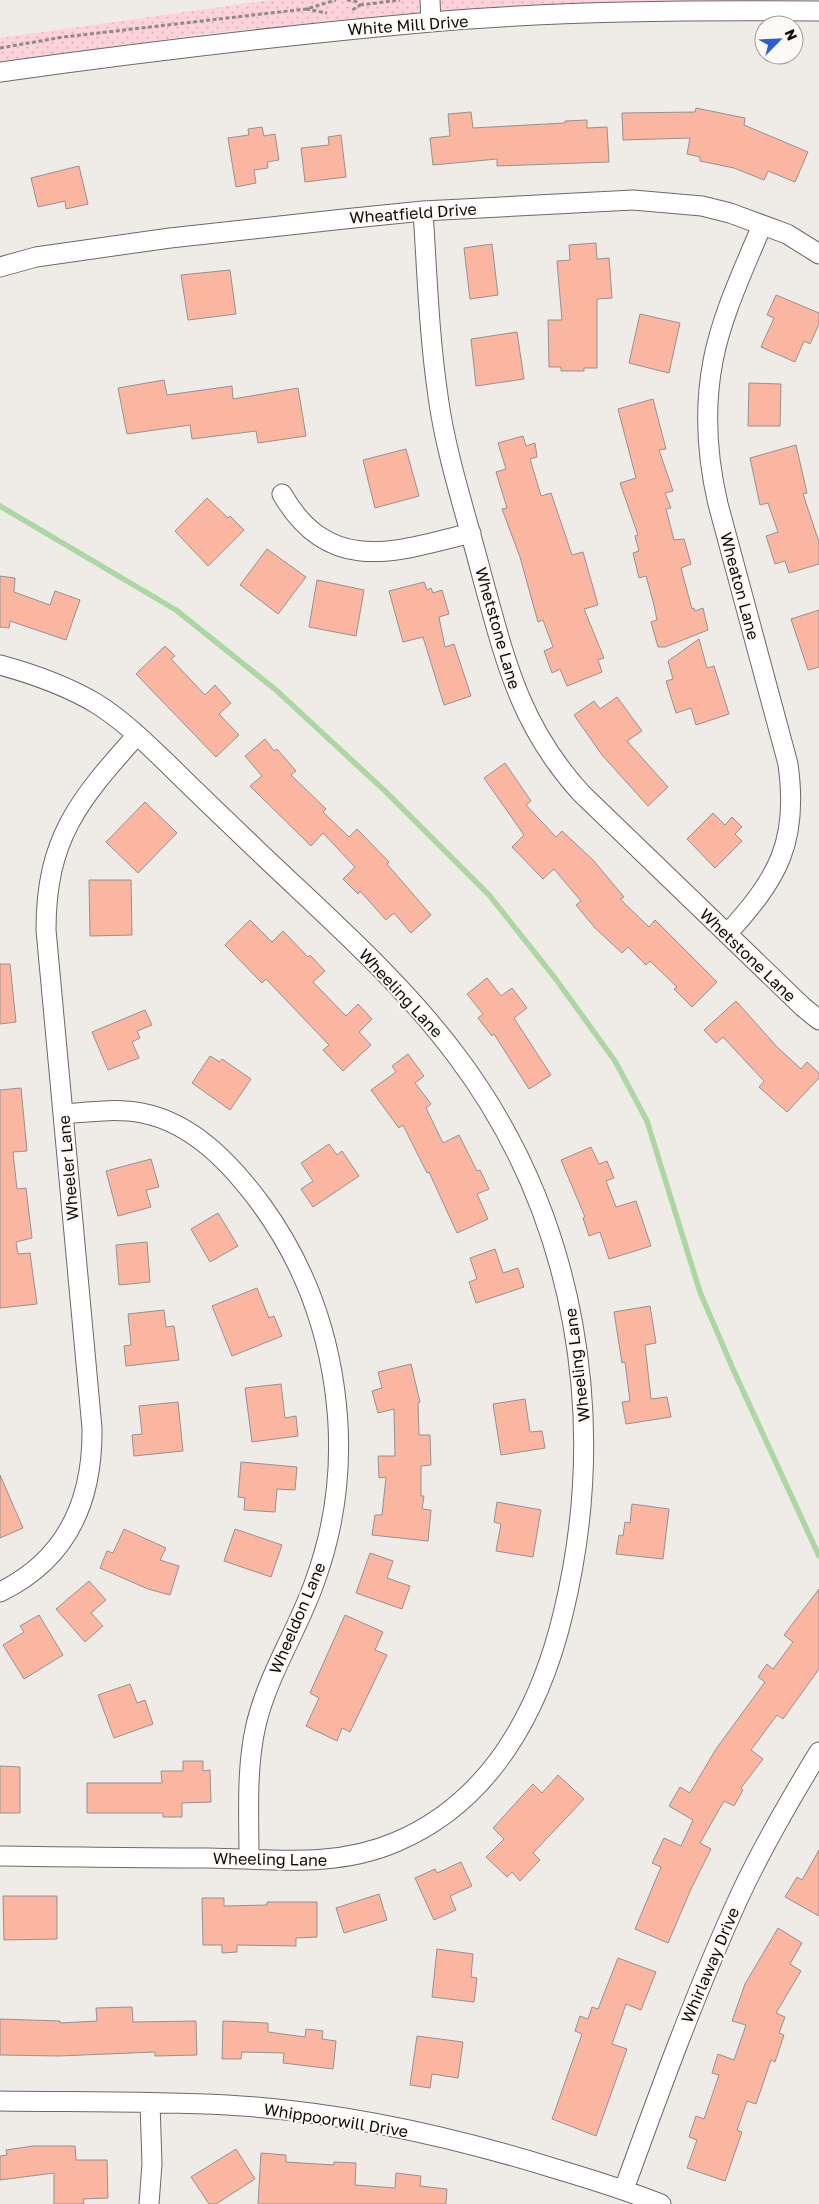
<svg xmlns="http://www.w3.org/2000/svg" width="819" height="2204" viewBox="0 0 819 2204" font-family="'Golos Text',sans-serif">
  <defs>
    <pattern id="grass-dots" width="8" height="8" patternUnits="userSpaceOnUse" patternTransform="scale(1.25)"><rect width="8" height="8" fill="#fdd2db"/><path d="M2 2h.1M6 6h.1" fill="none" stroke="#d8b3bb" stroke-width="1.8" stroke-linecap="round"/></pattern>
  </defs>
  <rect width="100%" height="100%" fill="#efece8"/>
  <path fill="url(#grass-dots)" d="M 270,0 L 819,0 L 612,4 L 478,10 L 361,18 L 204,34 L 0,63 L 0,38 Z"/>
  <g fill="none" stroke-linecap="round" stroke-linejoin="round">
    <path stroke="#add7a2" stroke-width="5.5" d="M 0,506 L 176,610 L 276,690 L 385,791 L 489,895 L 555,978 L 615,1061 L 647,1121 L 700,1292 L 733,1369 L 819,1556"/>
  </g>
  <path fill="#fab6a0" stroke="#969190" d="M 696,108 L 745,118 L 744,125 L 808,152 L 795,182 L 768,171 L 764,180 L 734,168 L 700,161 L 700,157 L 687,154 L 690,138 L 623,140 L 622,113 L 695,112 Z
    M 471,112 L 473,128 L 565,123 L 565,121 L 587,120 L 587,128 L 607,127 L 609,162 L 497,166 L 497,159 L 433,165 L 430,138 L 450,136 L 448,114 Z
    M 262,127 L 264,136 L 275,134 L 279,160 L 267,162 L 268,168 L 254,170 L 256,183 L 236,187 L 228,138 L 249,135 L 248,129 Z
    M 341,135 L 346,177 L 305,182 L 301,148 L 329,145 L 328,137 Z
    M 79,166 L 88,204 L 66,209 L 65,201 L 38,207 L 31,178 Z
    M 596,243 L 597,259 L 609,258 L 612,298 L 597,299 L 597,368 L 584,368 L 584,371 L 561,371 L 561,367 L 549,367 L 548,320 L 562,320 L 557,261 L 570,260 L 569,245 Z
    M 492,244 L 498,295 L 470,299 L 464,248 Z
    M 230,270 L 236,314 L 188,320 L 181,275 Z
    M 776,295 L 819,313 L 819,324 L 810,344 L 804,341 L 795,362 L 761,347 L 774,318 L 767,315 Z
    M 640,314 L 680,323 L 669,373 L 629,363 Z
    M 517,332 L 524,379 L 476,386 L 471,339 Z
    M 164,380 L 167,395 L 232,386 L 233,399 L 298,388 L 306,436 L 258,443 L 256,431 L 192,439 L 190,425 L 127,434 L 118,388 Z
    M 749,383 L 781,384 L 780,426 L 748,426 Z
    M 653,399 L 666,449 L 659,450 L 673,491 L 665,493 L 671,508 L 666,509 L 674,540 L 684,539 L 691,564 L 681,568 L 692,609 L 694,608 L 695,611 L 703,608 L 708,630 L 665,647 L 658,647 L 651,622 L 657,620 L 654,605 L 646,576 L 639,578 L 633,553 L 639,551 L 635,536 L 638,535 L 620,483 L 636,478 L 618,409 Z
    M 523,436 L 526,446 L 535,443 L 537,457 L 530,459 L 541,496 L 551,493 L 572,555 L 583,552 L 598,605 L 584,609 L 604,658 L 598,660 L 602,672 L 567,686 L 560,669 L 552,673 L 544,651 L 553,647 L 543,620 L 538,622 L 520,557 L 502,509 L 507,508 L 496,472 L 506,469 L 498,443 Z
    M 796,445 L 807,493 L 803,494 L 819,542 L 819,564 L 789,573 L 785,561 L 775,564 L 766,536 L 778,532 L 768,503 L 760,505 L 750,458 Z
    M 406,449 L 419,496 L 375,508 L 363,460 Z
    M 207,498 L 228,518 L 230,516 L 244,530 L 208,566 L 175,531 Z
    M 267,549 L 306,577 L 278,614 L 240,585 Z
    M 0,576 L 15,578 L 14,592 L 50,605 L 55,591 L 80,600 L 66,640 L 10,621 L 9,628 L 0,627 Z
    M 317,580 L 364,590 L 356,636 L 309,627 Z
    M 424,582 L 427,590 L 431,588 L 433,593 L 442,590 L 449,614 L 439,617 L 445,647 L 454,644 L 471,696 L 444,705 L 423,637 L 403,642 L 389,591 Z
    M 819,610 L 819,667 L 808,670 L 791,619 Z
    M 699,639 L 707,668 L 714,666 L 729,714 L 696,725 L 691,708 L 676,713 L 666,681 L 673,679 L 668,661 Z
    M 165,646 L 175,656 L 171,659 L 205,695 L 215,685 L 231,703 L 219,714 L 239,735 L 216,757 L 136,674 Z
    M 617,697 L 642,731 L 627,741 L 668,787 L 648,806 L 602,755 L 574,715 L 594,701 L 600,709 Z
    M 265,739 L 274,751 L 277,749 L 296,771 L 291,775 L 326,809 L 323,812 L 349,837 L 357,829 L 389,862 L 387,864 L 431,915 L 411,933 L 394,913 L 386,920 L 360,891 L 358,894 L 343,879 L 355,867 L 323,833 L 311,846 L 250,786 L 262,776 L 245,756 Z
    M 505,763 L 531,801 L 526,805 L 556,837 L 562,831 L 593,860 L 624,897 L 620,899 L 649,927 L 655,920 L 717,982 L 692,1007 L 674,989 L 677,987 L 650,961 L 646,965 L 628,947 L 622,953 L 595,928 L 576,905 L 581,901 L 554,869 L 543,879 L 512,847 L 524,835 L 484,778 Z
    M 145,802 L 177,833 L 138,873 L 106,842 Z
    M 713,813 L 725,825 L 732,817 L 742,827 L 735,834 L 742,841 L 715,868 L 687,839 Z
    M 89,880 L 131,880 L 132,935 L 90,936 Z
    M 250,920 L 272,942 L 283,931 L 308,957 L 310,955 L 325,971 L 313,982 L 346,1016 L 358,1004 L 372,1019 L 359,1032 L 371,1045 L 343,1071 L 323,1050 L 329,1045 L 266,979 L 262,983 L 225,945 Z
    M 0,964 L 10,964 L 16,1022 L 0,1024 Z
    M 487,978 L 501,996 L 512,988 L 527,1008 L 514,1018 L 551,1075 L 529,1089 L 494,1034 L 492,1036 L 478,1018 L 483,1014 L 467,994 Z
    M 736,1001 L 778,1048 L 801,1069 L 807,1062 L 819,1073 L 819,1078 L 787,1112 L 759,1087 L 764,1081 L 723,1037 L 716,1043 L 704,1030 Z
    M 145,1010 L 152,1025 L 137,1031 L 140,1038 L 132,1042 L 139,1058 L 108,1070 L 92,1032 Z
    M 408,1054 L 424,1076 L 415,1083 L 431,1104 L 426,1108 L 443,1143 L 459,1135 L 477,1171 L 480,1170 L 489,1189 L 477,1194 L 488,1219 L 457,1233 L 429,1172 L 427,1173 L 403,1125 L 399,1128 L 371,1090 L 396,1072 L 392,1066 Z
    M 210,1056 L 220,1062 L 222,1059 L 251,1079 L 230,1110 L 192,1083 Z
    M 21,1088 L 27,1151 L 13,1152 L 17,1189 L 26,1188 L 32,1238 L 16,1242 L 18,1254 L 30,1253 L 37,1304 L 0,1308 L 0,1090 Z
    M 329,1144 L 337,1155 L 342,1151 L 359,1176 L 313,1207 L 301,1189 L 313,1181 L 301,1163 Z
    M 591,1147 L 599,1164 L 607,1161 L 614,1178 L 606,1181 L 616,1207 L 636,1201 L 651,1246 L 609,1259 L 600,1232 L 589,1236 L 583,1218 L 585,1217 L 561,1160 Z
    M 151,1159 L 159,1187 L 146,1190 L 151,1207 L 118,1216 L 106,1171 Z
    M 218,1213 L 238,1246 L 210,1262 L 191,1229 Z
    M 147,1242 L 150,1282 L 119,1285 L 116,1245 Z
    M 495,1249 L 503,1273 L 518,1268 L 524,1287 L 476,1303 L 469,1282 L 477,1279 L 470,1258 Z
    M 257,1288 L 269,1318 L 274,1316 L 282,1336 L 232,1356 L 212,1306 Z
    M 650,1306 L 656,1343 L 645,1345 L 651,1399 L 667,1397 L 671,1417 L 626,1424 L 622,1402 L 630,1401 L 625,1362 L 622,1363 L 614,1312 Z
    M 164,1310 L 166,1327 L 174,1326 L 179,1360 L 126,1366 L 124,1346 L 131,1345 L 128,1314 Z
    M 411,1364 L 420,1402 L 418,1403 L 419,1435 L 430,1435 L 431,1465 L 421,1466 L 421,1496 L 424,1496 L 422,1509 L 431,1510 L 428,1541 L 372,1535 L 375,1515 L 382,1515 L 386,1477 L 379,1478 L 378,1456 L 395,1456 L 394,1409 L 378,1413 L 372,1391 L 382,1388 L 378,1372 Z
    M 281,1384 L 285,1418 L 296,1416 L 298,1436 L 252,1442 L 245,1388 Z
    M 525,1399 L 530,1432 L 542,1431 L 545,1448 L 501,1455 L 493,1404 Z
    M 178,1402 L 183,1451 L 134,1456 L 132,1435 L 142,1434 L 139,1406 Z
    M 241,1462 L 297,1467 L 295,1490 L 277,1489 L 275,1512 L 244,1510 L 245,1498 L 238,1497 Z
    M 0,1475 L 23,1528 L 0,1538 Z
    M 497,1502 L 541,1510 L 533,1557 L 496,1551 L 501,1524 L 494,1522 Z
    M 632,1504 L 669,1509 L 663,1559 L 616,1554 L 619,1535 L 623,1536 L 625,1522 L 630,1523 Z
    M 124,1529 L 166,1548 L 160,1560 L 179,1566 L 170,1595 L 148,1589 L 100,1568 L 107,1551 L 113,1553 Z
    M 235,1529 L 282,1545 L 271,1577 L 224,1561 Z
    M 370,1553 L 393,1561 L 387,1578 L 410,1586 L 402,1609 L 356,1593 Z
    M 89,1581 L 106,1600 L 91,1613 L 103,1626 L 85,1642 L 56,1609 Z
    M 819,1589 L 819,1669 L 783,1719 L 777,1715 L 751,1750 L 763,1759 L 741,1788 L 743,1790 L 734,1806 L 724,1801 L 700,1843 L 711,1849 L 691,1889 L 668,1943 L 635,1929 L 661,1867 L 652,1863 L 664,1838 L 681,1846 L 693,1820 L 669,1806 L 680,1787 L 690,1793 L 716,1749 L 765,1682 L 758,1677 L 767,1664 L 773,1669 L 793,1642 L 784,1635 Z
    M 39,1615 L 63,1655 L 24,1679 L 3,1645 L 24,1632 L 20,1626 Z
    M 345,1615 L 383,1632 L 375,1650 L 387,1655 L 350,1732 L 342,1728 L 337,1741 L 306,1726 L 319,1698 L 310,1693 Z
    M 130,1684 L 137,1703 L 145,1700 L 153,1724 L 114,1738 L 98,1695 Z
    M 183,1761 L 203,1761 L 203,1771 L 210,1770 L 211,1802 L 182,1803 L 182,1817 L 163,1817 L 163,1813 L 87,1813 L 87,1783 L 162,1783 L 161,1771 L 183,1771 Z
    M 0,1766 L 20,1767 L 20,1813 L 0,1813 Z
    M 558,1775 L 584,1799 L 533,1853 L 540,1860 L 520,1881 L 512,1872 L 507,1877 L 486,1857 L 504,1839 L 493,1828 L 533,1784 L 542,1793 Z
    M 819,1850 L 819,1916 L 785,1897 L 797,1877 L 802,1880 Z
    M 461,1862 L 472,1886 L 450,1896 L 456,1910 L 434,1920 L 415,1878 L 435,1869 L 437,1873 Z
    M 379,1894 L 387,1920 L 344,1933 L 336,1908 Z
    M 3,1896 L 57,1896 L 57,1939 L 4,1940 Z
    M 202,1898 L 224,1898 L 224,1906 L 267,1905 L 267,1902 L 317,1902 L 317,1937 L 296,1938 L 296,1946 L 237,1945 L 237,1952 L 222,1953 L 222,1945 L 203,1945 Z
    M 778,1928 L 802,1943 L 790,1964 L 801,1971 L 776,2013 L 785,2017 L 779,2033 L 784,2035 L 775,2062 L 771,2060 L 756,2104 L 747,2101 L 737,2130 L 742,2132 L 725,2181 L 687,2168 L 697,2140 L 689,2137 L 696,2116 L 704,2119 L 719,2075 L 712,2073 L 718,2054 L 734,2060 L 746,2025 L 732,2021 L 745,1984 Z
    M 437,1949 L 473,1954 L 471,1977 L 477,1978 L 474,2002 L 432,1997 Z
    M 618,1958 L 656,1972 L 641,2010 L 626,2004 L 612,2044 L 627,2049 L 596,2136 L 552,2119 L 582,2034 L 575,2031 L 580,2016 L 588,2019 L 592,2007 L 598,2009 Z
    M 132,2007 L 133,2022 L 196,2021 L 197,2055 L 155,2056 L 155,2052 L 59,2056 L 0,2055 L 0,2019 L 60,2021 L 60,2023 L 97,2021 L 96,2008 Z
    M 223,2021 L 268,2023 L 268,2032 L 305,2037 L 306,2029 L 323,2031 L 322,2039 L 336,2041 L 333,2069 L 283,2063 L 284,2053 L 242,2052 L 241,2059 L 222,2059 Z
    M 417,2036 L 463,2042 L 458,2078 L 432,2074 L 430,2088 L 410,2085 Z
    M 33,2146 L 75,2146 L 76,2160 L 107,2160 L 108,2198 L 83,2199 L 84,2204 L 54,2204 L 54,2173 L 0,2180 L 0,2156 L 7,2155 L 6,2150 Z
    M 236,2149 L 255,2179 L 216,2204 L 209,2204 L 191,2177 Z
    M 261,2153 L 286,2155 L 286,2162 L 334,2165 L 334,2162 L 356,2163 L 355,2185 L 395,2188 L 396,2173 L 421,2176 L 420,2186 L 447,2189 L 446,2204 L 258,2204 Z"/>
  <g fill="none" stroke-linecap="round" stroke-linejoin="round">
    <g stroke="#6c6966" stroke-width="21">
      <path id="minor" d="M 430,0 L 431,22
        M 0,72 C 143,52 287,35 431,22 C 559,11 690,10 819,11
        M 423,211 C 427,272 429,335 438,396 C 446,456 467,517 482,576 C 505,660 520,726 581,793 L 803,1007 L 819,1020
        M 0,267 L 36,257 L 170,238 L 344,219 L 423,211 L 633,200 L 702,206 L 730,213 L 787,234 L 819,254
        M 282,494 C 329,576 395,552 471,533
        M 0,665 C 33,674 67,686 97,704 C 124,721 146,743 169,765 C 198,794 228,822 258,851 C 326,916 399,979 456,1055 C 577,1215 610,1421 563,1614 C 540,1710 491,1802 396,1842 C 336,1868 273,1859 209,1858 C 139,1858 70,1857 0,1856
        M 727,934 C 778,878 799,842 788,764 L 718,504 C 707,457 704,408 713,361 C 722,314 744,269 762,225
        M 64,1114 C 89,1112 116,1108 142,1113 C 194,1123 233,1166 263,1207 C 339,1313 360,1457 315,1581 C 298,1630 268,1674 256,1725 C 246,1768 249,1815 249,1859
        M 0,1592 C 68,1559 93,1500 92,1428 L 46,930 C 46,838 79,800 137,735
        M 0,2101 C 76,2102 152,2101 227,2105 C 335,2111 450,2136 553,2168 C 590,2179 626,2190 661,2204
        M 624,2189 C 660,2090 696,1991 740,1895 C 763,1846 791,1798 819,1752
        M 149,2204 L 152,2164 L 150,2103"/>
    </g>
    <path stroke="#8e8c89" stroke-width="3" stroke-dasharray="4 2.5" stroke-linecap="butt" d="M 347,0 L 355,1 L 360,5 L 351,11
      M 360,5 L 400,0
      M 306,9 L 327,13
      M 0,48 L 63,37 L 306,9 L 336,0"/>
    <use href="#minor" stroke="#fff" stroke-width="19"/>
  </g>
  <g text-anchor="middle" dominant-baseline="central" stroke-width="4" stroke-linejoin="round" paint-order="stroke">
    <g font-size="16" fill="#0f0e0d" stroke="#fcf9f6">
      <text transform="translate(408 25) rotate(-4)">White Mill Drive</text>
      <text transform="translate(413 213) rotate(-4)">Wheatfield Drive</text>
      <text transform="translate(740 586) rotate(75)">Wheaton Lane</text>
      <text transform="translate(498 628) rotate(74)">Whetstone Lane</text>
      <text transform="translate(748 955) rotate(44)">Whetstone Lane</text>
      <text transform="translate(401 993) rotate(47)">Wheeling Lane</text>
      <text transform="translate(68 1168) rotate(-95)">Wheeler Lane</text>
      <text transform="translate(577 1365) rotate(-97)">Wheeling Lane</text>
      <text transform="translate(297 1618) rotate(-67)">Wheeldon Lane</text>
      <text transform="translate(270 1859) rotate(1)">Wheeling Lane</text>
      <text transform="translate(710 1965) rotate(-67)">Whirlaway Drive</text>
      <text transform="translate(336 2120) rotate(9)">Whippoorwill Drive</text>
    </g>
  </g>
  <g transform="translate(779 40) rotate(66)"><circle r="24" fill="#fcf9f6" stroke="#9d9b99"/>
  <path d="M0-4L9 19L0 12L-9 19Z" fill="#2c5ecc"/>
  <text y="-8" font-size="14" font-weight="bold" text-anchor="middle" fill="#0f0e0d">N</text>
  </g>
</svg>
